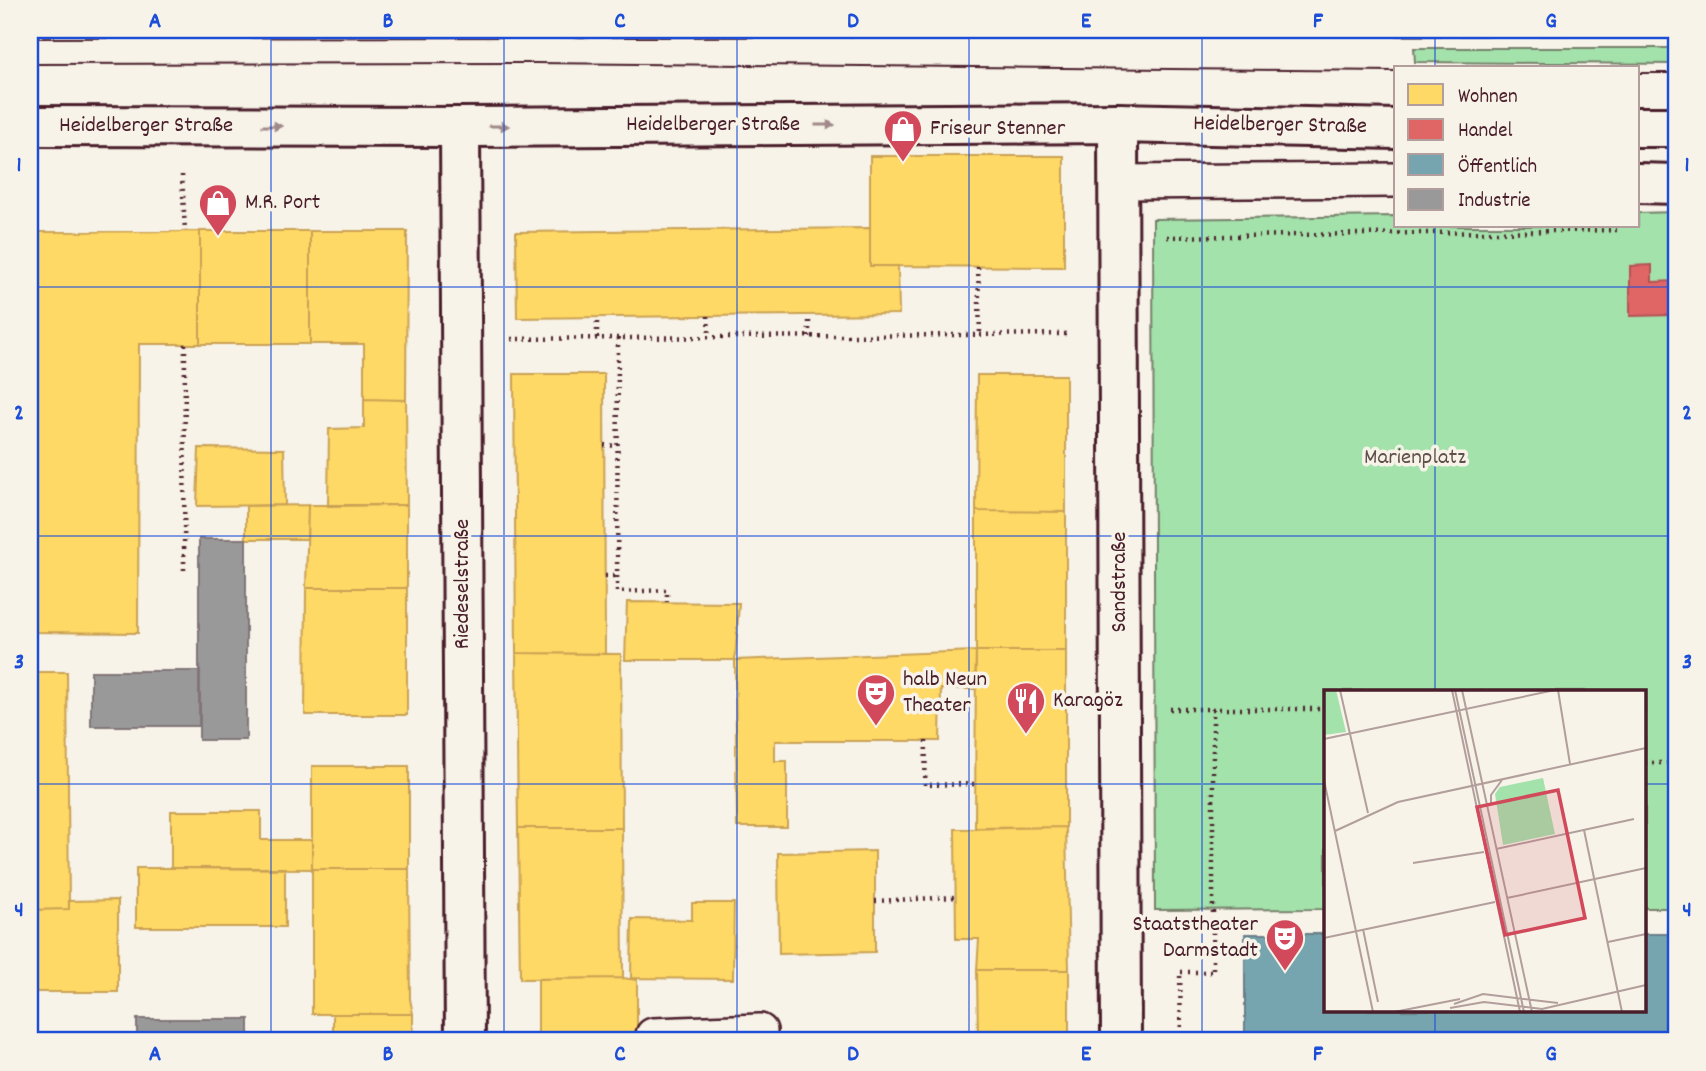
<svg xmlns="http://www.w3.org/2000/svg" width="1706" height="1071" viewBox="0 0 1706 1071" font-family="Dekko,sans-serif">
  <rect width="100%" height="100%" fill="#f7f3e8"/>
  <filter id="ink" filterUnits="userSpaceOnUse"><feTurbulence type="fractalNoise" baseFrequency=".0143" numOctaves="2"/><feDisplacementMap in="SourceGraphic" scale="14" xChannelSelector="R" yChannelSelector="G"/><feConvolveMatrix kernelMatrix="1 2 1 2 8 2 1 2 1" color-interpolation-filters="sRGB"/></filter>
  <g filter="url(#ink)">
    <path fill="#a3e2ab" stroke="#76806b" stroke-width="2" d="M 1414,48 L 1676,48 L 1676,64 L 1415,62 Z
      M 1676,212 L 1676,908 L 1645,908 L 1645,691 L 1326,691 L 1326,909 L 1155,910 L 1153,219 L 1396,216 L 1396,226 L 1638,226 L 1638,213 Z"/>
    <path fill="#ffd966" stroke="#c9a154" stroke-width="2" d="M 870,156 L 1064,156 L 1064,267 L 870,266 Z
      M 870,228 L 870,266 L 898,266 L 899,314 L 517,318 L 516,232 Z
      M 200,231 L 310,231 L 310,344 L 200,344 Z
      M 200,231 L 200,344 L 139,344 L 138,633 L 30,632 L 30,232 Z
      M 310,231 L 407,231 L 406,400 L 364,399 L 364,344 L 310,344 Z
      M 514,374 L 604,374 L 605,654 L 516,653 Z
      M 977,375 L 1066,375 L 1066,512 L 976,511 Z
      M 364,399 L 406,400 L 407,505 L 328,506 L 329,429 L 364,428 Z
      M 199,448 L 284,449 L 285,505 L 197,506 Z
      M 308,505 L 407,505 L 407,588 L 306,588 Z
      M 308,505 L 307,539 L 246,539 L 246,506 Z
      M 976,511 L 1066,512 L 1066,651 L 976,651 Z
      M 306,588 L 407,588 L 407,715 L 305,715 Z
      M 627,602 L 739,603 L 735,660 L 625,660 Z
      M 976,651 L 1066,651 L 1066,827 L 975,828 Z
      M 976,651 L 975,689 L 941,689 L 940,741 L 775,741 L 775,761 L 787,761 L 787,827 L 737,827 L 735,660 Z
      M 516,653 L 621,654 L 622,828 L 518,828 Z
      M 30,672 L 67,672 L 69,909 L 30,910 Z
      M 312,766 L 409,766 L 409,869 L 312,869 Z
      M 171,811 L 261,811 L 261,840 L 312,840 L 312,869 L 171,868 Z
      M 1066,827 L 1069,970 L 977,970 L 979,939 L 956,939 L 955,829 Z
      M 518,828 L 622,828 L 623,978 L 520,979 Z
      M 875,851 L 875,952 L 779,954 L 778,853 Z
      M 136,868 L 285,868 L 285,927 L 136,927 Z
      M 312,869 L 409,869 L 410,999 L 413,1014 L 312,1014 Z
      M 118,900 L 118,992 L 34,992 L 35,1041 L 30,1041 L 30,910 L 69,909 L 69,901 Z
      M 692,903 L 734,903 L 733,979 L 631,978 L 632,919 L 692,920 Z
      M 977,970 L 1069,970 L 1069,1041 L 978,1041 Z
      M 623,978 L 637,980 L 637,1041 L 538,1041 L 538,979 Z
      M 333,1014 L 413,1014 L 413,1041 L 333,1041 Z"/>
    <path fill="#e06666" stroke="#b35154" stroke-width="2" d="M 1652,265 L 1652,282 L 1676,281 L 1676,315 L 1630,316 L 1630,266 Z"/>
    <path fill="#76a5af" stroke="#697d87" stroke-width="2" d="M 1245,934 L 1326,934 L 1326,1010 L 1645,1010 L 1645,934 L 1676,934 L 1676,1041 L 1245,1041 Z"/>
    <path fill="#999" stroke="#817478" stroke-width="2" d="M 199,539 L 246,539 L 246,740 L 199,740 Z
      M 91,671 L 200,671 L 200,726 L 91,726 Z
      M 137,1019 L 249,1019 L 249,1041 L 137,1041 Z"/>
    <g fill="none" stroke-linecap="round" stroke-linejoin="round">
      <g stroke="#4a1f2b" stroke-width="38">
        <path id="service" d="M 1118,182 L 1396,180
          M 653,1041 L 653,1035 L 760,1031"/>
      </g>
      <g stroke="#4a1f2b" stroke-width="44">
        <path id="minor" d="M 1118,123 L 1121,1041
          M 460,127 L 465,1041"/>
      </g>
      <g stroke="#4a1f2b" stroke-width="44">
        <path id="secondary" d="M 30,126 L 460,127 L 1118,123 L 1396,129
          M 1638,127 L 1676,127
          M 1638,183 L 1676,184"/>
      </g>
      <path stroke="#4a1f2b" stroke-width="4.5" stroke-dasharray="2 5" stroke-linecap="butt" d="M 182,175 L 185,231
        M 1167,237 L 1620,230
        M 978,267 L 980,335
        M 708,316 L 709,337
        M 809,337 L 809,316
        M 597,338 L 597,317
        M 618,338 L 617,592 L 667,590 L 667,602
        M 511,339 L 1069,334
        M 604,445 L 618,446
        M 184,570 L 185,344
        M 605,576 L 617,576
        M 1170,709 L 1326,709
        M 926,741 L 925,785 L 975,784
        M 1645,763 L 1676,763
        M 875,901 L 956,897
        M 1181,1041 L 1180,972 L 1213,972 L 1213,709"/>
      <use href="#service" stroke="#f7f3e8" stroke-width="33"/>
      <use href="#minor" stroke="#f7f3e8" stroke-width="38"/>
      <use href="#secondary" stroke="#f7f3e8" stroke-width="38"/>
      <path stroke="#4a1f2b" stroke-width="2" d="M 30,38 L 1676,35
        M 30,64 L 535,63 L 1396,71
        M 1638,73 L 1676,73"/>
    </g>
    <defs><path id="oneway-solid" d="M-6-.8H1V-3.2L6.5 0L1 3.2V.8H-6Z" transform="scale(1.75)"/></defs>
    <g fill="#a0898a">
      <use href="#oneway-solid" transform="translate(825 125)"/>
      <use href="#oneway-solid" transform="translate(272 126)"/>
      <use href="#oneway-solid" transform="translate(499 126)"/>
    </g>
  </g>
  <path fill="none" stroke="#1d4ed8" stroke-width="2" stroke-opacity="0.55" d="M 271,30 L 271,1041M 504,30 L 504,1041M 737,30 L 737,1041M 969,30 L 969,1041M 1202,30 L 1202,1041M 1435,30 L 1435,68M 1435,226 L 1435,691M 30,287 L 1676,287M 30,536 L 1676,536M 30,784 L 1326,784M 1645,784 L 1676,784M 1435,1010 L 1435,1041"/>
  <defs>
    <g id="shop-pin" transform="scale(2.0125)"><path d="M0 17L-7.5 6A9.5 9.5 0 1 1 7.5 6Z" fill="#d1495b" stroke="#f7f3e8"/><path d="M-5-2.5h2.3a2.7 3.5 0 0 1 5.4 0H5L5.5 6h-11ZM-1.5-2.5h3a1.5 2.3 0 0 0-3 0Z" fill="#fff"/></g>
    <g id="theatre-pin" transform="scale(2.0125)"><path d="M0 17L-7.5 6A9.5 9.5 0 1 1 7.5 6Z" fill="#d1495b" stroke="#f7f3e8"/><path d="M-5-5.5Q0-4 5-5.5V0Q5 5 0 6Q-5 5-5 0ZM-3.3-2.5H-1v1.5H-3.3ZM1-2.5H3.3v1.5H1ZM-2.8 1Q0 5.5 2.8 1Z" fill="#fff"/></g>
    <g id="restaurant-pin" transform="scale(2.0125)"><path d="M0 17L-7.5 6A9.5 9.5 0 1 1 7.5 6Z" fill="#d1495b" stroke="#f7f3e8"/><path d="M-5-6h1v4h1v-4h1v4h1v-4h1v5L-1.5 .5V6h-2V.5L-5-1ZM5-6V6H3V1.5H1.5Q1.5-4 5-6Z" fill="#fff"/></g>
  </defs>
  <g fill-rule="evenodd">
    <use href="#shop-pin" x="903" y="129"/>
    <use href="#shop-pin" x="218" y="203"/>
    <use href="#theatre-pin" x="876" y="693"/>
    <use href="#restaurant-pin" x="1026" y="701"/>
    <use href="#theatre-pin" x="1285" y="938"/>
  </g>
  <g text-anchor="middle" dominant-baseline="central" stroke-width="7" stroke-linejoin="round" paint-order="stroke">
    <g font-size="23" fill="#4a1f2b" stroke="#f7f3e8">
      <text x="713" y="125">Heidelberger Straße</text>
      <text x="146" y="126">Heidelberger Straße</text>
      <text transform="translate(1280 126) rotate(1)">Heidelberger Straße</text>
      <text transform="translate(1120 582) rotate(-90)">Sandstraße</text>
      <text transform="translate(463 584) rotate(-90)">Riedeselstraße</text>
    </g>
    <g font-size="23" fill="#4a1f2b" stroke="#f7f3e8" text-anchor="start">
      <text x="930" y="129">Friseur Stenner</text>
      <text x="245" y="203">M.R. Port</text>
      <text x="903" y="680">halb Neun<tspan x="903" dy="26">Theater</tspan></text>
      <text x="1053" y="701">Karagöz</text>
      <text x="1258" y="925" text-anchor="end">Staatstheater<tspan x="1258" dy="26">Darmstadt</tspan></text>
    </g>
    <g font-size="23" fill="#60504b" stroke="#f7f3e8">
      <text x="1415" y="458">Marienplatz</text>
    </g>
  </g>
  <g transform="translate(1324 690)">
    <rect width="322" height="322" fill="#f7f3e8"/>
    <path d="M 0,0 L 12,0 L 22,42 L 0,45 ZM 219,88 L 231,144 L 179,155 L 171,104 L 176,97 Z" fill="#a3e2ab"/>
    <path fill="none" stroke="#b29e9c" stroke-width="2" d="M 16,0 L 44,123M 128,0 L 196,322M 131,0 L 200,322M 138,0 L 208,322M 234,0 L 246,74M 0,49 L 231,0M 0,90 L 49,322M 167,115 L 167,105 L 178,90M 260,140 L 298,322M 11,141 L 74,112 L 322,58M 172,159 L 310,129M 89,173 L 160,162M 183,208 L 322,178M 39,239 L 54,312M 0,248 L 171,212M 284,252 L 322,244M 130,314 L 159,304 L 234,313M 126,318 L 160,312 L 218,319 L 322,295M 70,322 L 136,309"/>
    <path fill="#d1495b" fill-opacity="0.15" stroke="#d1495b" stroke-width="3.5" d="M 234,100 L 261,228 L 181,245 L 153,117 Z"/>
    <rect width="322" height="322" fill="none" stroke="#4a1f2b" stroke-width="3.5"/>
  </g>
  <rect width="1706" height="1071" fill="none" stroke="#f7f3e8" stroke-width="77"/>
  <rect x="1394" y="66" width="245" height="161" fill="#f7f3e8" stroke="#b29e9c" stroke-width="2"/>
  <rect x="1408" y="84" width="35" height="21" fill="#ffd966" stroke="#b29e9c" stroke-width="2"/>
  <text x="1458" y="102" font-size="21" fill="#4a1f2b">Wohnen</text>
  <rect x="1408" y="119" width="35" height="21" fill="#e06666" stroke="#b29e9c" stroke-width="2"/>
  <text x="1458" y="136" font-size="21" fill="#4a1f2b">Handel</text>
  <rect x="1408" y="154" width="35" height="21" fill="#76a5af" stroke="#b29e9c" stroke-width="2"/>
  <text x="1458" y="172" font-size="21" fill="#4a1f2b">Öffentlich</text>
  <rect x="1408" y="189" width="35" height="21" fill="#999999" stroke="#b29e9c" stroke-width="2"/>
  <text x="1458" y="206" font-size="21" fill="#4a1f2b">Industrie</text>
  <rect x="38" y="38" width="1630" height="994" fill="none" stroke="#1d4ed8" stroke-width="2.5"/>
  <g font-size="23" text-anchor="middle" font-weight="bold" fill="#1d4ed8">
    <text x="155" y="27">A</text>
    <text x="388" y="27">B</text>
    <text x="620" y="27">C</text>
    <text x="853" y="27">D</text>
    <text x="1086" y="27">E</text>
    <text x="1318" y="27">F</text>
    <text x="1551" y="27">G</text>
    <text x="19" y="171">1</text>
    <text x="1687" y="171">1</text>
    <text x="19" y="419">2</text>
    <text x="1687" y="419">2</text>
    <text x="19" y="668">3</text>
    <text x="1687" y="668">3</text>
    <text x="19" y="916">4</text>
    <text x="1687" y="916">4</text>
    <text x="155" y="1060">A</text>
    <text x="388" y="1060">B</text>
    <text x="620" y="1060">C</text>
    <text x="853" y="1060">D</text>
    <text x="1086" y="1060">E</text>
    <text x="1318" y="1060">F</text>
    <text x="1551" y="1060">G</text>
  </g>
</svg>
